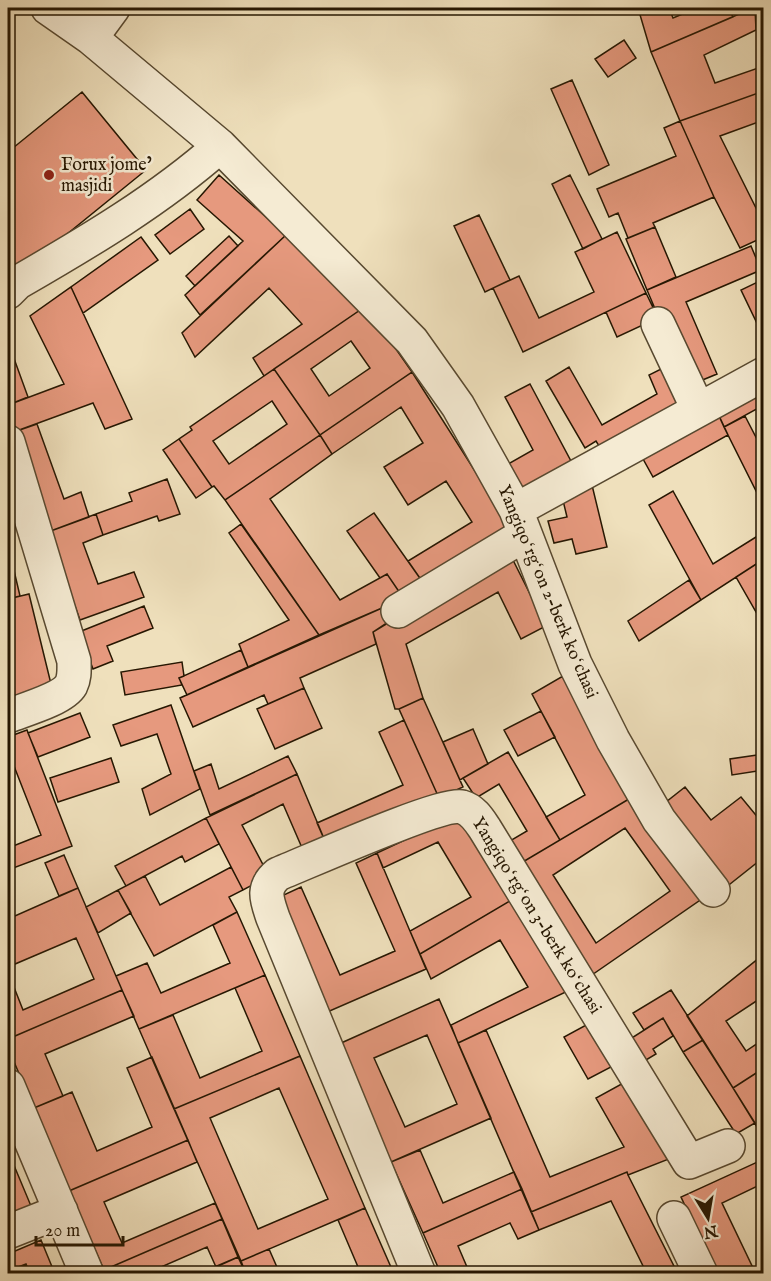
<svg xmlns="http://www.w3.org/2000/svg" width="771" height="1281" viewBox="0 0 771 1281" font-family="'IM FELL English',serif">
  <rect width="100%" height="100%" fill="#efe0bc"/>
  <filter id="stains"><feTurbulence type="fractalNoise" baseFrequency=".00333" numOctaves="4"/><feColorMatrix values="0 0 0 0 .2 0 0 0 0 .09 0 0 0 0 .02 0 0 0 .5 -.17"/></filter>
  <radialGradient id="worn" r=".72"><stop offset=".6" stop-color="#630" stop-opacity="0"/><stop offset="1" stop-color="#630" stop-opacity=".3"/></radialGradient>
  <path fill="#e6997e" stroke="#261702" stroke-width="1.5" fill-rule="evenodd" d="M 77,8 L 94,8 L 86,16 Z
    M 638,8 L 669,8 L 673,18 L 697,8 L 728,8 L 733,17 L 651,52 Z
    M 753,8 L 755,8 L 756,30 L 704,55 L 715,83 L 764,66 L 764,91 L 680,121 L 651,52 Z
    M 755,8 L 764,8 L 764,41 L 759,42 Z
    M 624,40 L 636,58 L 608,77 L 595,59 Z
    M 572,80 L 609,165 L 589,175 L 551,89 Z
    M 764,91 L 764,120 L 720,136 L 758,212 L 764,209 L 764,237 L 740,248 L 714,197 L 680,121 Z
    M 82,92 L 146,170 L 8,282 L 8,152 Z
    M 680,121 L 714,197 L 653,223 L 655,227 L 628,238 L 618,213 L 609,217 L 597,189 L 676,156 L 664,128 Z
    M 219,175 L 286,235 L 200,315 L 185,295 L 243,241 L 197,200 Z
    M 570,175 L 602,239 L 583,249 L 552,184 Z
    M 190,209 L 204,229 L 170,254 L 155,235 Z
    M 479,215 L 510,280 L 485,292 L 454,226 Z
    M 655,227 L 676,277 L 647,290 L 626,239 Z
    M 617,232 L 646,293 L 523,352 L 493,288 L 519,276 L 539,318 L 594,292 L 575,252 Z
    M 286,235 L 366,306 L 264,376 L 253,358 L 302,324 L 269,288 L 195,357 L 182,333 Z
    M 229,236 L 238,246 L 195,286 L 186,276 Z
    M 141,237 L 158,260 L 83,313 L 71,287 Z
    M 751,246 L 761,270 L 686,302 L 717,374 L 688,386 L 647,290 Z
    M 764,279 L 764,338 L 741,290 Z
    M 71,287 L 132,419 L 105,429 L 93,403 L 11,433 L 8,423 L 8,405 L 64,384 L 30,316 Z
    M 646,293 L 658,318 L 617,337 L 606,312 Z
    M 366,306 L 412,372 L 320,435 L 274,369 ZM 351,341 L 370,368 L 329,396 L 311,369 Z
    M 8,342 L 28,397 L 8,405 Z
    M 675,362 L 695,405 L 606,457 L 596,441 L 585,448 L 546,381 L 569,367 L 602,425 L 657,394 L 649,375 Z
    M 274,369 L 320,435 L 225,500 L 214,486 L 212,487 L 179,439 L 192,430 L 190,427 ZM 272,401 L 287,424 L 229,464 L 213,441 Z
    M 412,372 L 515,534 L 424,584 L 408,561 L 472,522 L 446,481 L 408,505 L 384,467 L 423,443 L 401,407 L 332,454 L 320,435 Z
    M 764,377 L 764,405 L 724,427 L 714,405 Z
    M 530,384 L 572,463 L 514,493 L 501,468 L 533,450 L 505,397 Z
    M 714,405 L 728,435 L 653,477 L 637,448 Z
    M 745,416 L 760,445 L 764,443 L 764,507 L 724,427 Z
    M 37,424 L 64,499 L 81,492 L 89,517 L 48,532 L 11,433 Z
    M 320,435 L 332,454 L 270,499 L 340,600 L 387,574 L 402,596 L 382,608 L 319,635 L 225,500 Z
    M 179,439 L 212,487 L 196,498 L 163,450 Z
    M 167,479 L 180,514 L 159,521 L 157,516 L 103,535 L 96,514 L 132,501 L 129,493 Z
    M 591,481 L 607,547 L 576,554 L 572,539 L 554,543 L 548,521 L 567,517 L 560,488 Z
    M 673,491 L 713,564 L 764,532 L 764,559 L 701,600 L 649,505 Z
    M 374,513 L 424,584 L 402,596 L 387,574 L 380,578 L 347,531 Z
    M 96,514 L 103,535 L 83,543 L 98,584 L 134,572 L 144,597 L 80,620 L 48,532 Z
    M 241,524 L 319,635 L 248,667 L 239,644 L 289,620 L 229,533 Z
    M 8,545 L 20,596 L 8,599 Z
    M 508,550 L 546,626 L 521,639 L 498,592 L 406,644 L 423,698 L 399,709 L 395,709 L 373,632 Z
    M 764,559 L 764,626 L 736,577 Z
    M 689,580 L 701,600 L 639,641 L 628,621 Z
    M 29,594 L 52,688 L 14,697 L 8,669 L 8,599 Z
    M 144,606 L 153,628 L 107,646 L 113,661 L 93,669 L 79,632 Z
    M 382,608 L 388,622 L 373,632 L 376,644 L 300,678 L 304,688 L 268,704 L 264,695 L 193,727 L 180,698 Z
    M 241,650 L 248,667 L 187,695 L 179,678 Z
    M 182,662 L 184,676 L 179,678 L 182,685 L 125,695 L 121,672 Z
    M 563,676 L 634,796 L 560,840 L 546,817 L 585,795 L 532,694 Z
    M 304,688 L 322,728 L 275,749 L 257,709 Z
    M 423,698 L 463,787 L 439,798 L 399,709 Z
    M 171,705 L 200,789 L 150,815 L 142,789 L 171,774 L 157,734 L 121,746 L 113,725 Z
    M 541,711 L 555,737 L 518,756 L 504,730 Z
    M 80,713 L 90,737 L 38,757 L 28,733 Z
    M 404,720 L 439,798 L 328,848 L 317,823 L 403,785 L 379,732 Z
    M 473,729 L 488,764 L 460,780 L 443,742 Z
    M 27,730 L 72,846 L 8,870 L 8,848 L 41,835 L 12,761 L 8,763 L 8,737 Z
    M 508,752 L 560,840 L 516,866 L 503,845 L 527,831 L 499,784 L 476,798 L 463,778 Z
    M 764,754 L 764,770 L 732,775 L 730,759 Z
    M 288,756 L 297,774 L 210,815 L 194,771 L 211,764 L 219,789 Z
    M 111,758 L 119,782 L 58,802 L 50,778 Z
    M 297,774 L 328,848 L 306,857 L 283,804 L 242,825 L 269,876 L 243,890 L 206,818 Z
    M 685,787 L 711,820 L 741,797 L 764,825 L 764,857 L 720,892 L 656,810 Z
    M 634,796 L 706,896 L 586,979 L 516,866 ZM 625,828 L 670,891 L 596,943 L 553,875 Z
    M 460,814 L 513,899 L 420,954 L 410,931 L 471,897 L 438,842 L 383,868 L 377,853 Z
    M 206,818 L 219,844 L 185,862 L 182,856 L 126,886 L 115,866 Z
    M 377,853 L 426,969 L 325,1013 L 275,899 L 301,887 L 340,975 L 395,951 L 356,863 Z
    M 64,855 L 78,888 L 59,896 L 45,863 Z
    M 231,867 L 243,890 L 229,897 L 237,912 L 154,956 L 118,890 L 145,876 L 160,905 Z
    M 78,888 L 122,990 L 8,1039 L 8,972 L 23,1010 L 94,979 L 76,938 L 8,967 L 8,919 Z
    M 118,890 L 131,913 L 98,933 L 86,907 Z
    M 513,899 L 570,990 L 458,1043 L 451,1025 L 528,987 L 500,940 L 431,979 L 420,954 Z
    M 237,912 L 265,975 L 139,1029 L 116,976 L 147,963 L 161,993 L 230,963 L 213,925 Z
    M 764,954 L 764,996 L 726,1021 L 746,1051 L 764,1039 L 764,1068 L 733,1088 L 687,1016 Z
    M 265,975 L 300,1056 L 174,1109 L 139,1029 L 173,1015 L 200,1078 L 262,1051 L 235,988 Z
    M 122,990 L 134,1016 L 45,1054 L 63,1096 L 34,1108 L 8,1048 L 8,1039 Z
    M 671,990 L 703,1040 L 683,1052 L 663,1018 L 644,1030 L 633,1013 Z
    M 439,999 L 491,1118 L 391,1162 L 339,1044 ZM 427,1035 L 457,1104 L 405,1127 L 374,1058 Z
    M 663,1018 L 673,1036 L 653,1049 L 656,1054 L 641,1063 L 627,1041 Z
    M 588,1024 L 611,1067 L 588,1079 L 564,1037 Z
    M 486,1030 L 550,1177 L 624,1147 L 596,1098 L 627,1081 L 674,1157 L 628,1175 L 627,1172 L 531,1212 L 458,1043 Z
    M 703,1040 L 755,1123 L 736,1134 L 683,1052 Z
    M 300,1056 L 365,1208 L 241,1261 L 174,1109 ZM 279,1088 L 328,1199 L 258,1229 L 210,1118 Z
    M 152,1057 L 188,1140 L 69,1191 L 34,1108 L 72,1092 L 97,1151 L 152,1127 L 127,1068 Z
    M 764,1068 L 764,1123 L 757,1127 L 733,1088 Z
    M 188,1140 L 197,1162 L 104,1202 L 122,1243 L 215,1203 L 222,1219 L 104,1270 L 69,1191 Z
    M 420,1150 L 443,1203 L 514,1172 L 522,1189 L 423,1233 L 391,1162 Z
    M 8,1151 L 31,1206 L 8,1216 Z
    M 764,1159 L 764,1183 L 722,1203 L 755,1272 L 751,1274 L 717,1274 L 681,1197 Z
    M 627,1172 L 628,1175 L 678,1274 L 633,1274 L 644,1268 L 611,1201 L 539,1230 L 531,1212 Z
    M 522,1189 L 539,1230 L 518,1239 L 510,1223 L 458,1246 L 470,1274 L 441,1274 L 423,1233 Z
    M 365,1208 L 394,1274 L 361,1274 L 338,1220 Z
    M 222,1219 L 238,1257 L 216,1267 L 207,1247 L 145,1274 L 105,1274 L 104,1270 Z
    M 41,1240 L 55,1274 L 30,1274 L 26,1264 L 8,1271 L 8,1254 Z
    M 269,1249 L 280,1274 L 246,1274 L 241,1261 Z
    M 238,1257 L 246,1274 L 212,1274 L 210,1269 Z"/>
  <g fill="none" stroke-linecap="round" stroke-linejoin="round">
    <g stroke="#584930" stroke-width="36">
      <path id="minor" d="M 48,8 L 91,38 L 220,146 L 412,341 L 458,406 L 516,510 L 575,664 L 613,740 L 659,820 L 713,890
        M 91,38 L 113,8
        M 8,292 L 17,283 C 88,242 159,200 220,146
        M 658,324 L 698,409
        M 8,442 L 74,661 C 74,669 75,677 71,685 C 63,699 23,710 8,716
        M 516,510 L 764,374
        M 398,611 L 524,535
        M 8,1086 L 87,1274
        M 674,1218 L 701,1274
        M 8,1232 L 61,1211
        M 419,1274 L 273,918 C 267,900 261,888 278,874 C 306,863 441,802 462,807 C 473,810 479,820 485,829 L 689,1162 L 728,1146"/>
    </g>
    <use href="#minor" stroke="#f5ebd3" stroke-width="33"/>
  </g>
  <circle fill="#8f2418" stroke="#f5ebd3" stroke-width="2" cx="49" cy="175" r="6"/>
  <g text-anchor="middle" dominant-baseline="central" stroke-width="5" stroke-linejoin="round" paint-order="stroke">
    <g font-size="18" fill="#261702" stroke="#f5ebd3" text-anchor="start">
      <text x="61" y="165">Forux jome’<tspan x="61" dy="21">masjidi</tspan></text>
    </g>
    <g font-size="18" fill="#261702" stroke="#f5ebd3">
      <text transform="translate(547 592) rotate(67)">Yangiqoʻrgʻon 2-berk koʻchasi</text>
      <text transform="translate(536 916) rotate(58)">Yangiqoʻrgʻon 3-berk koʻchasi</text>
    </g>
  </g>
  <rect width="771" height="1281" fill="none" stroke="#efe0bc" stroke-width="30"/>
  <rect x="9" y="9" width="753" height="1263" fill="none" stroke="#261702" stroke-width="3"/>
  <rect x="15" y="15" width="741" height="1251" fill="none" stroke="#261702" stroke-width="1.5"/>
  <g transform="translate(708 1218) rotate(169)" stroke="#f5ebd3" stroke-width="4.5" paint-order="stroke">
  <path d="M0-4.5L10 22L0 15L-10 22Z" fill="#261702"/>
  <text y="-9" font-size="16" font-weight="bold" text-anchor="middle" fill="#261702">N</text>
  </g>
  <path d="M36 1236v9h87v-9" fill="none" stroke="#261702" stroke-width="3"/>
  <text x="45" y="1236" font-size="18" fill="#261702" stroke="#f5ebd3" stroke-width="4.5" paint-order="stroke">20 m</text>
  <rect width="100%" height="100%" filter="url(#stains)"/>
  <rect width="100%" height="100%" fill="url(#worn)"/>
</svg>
